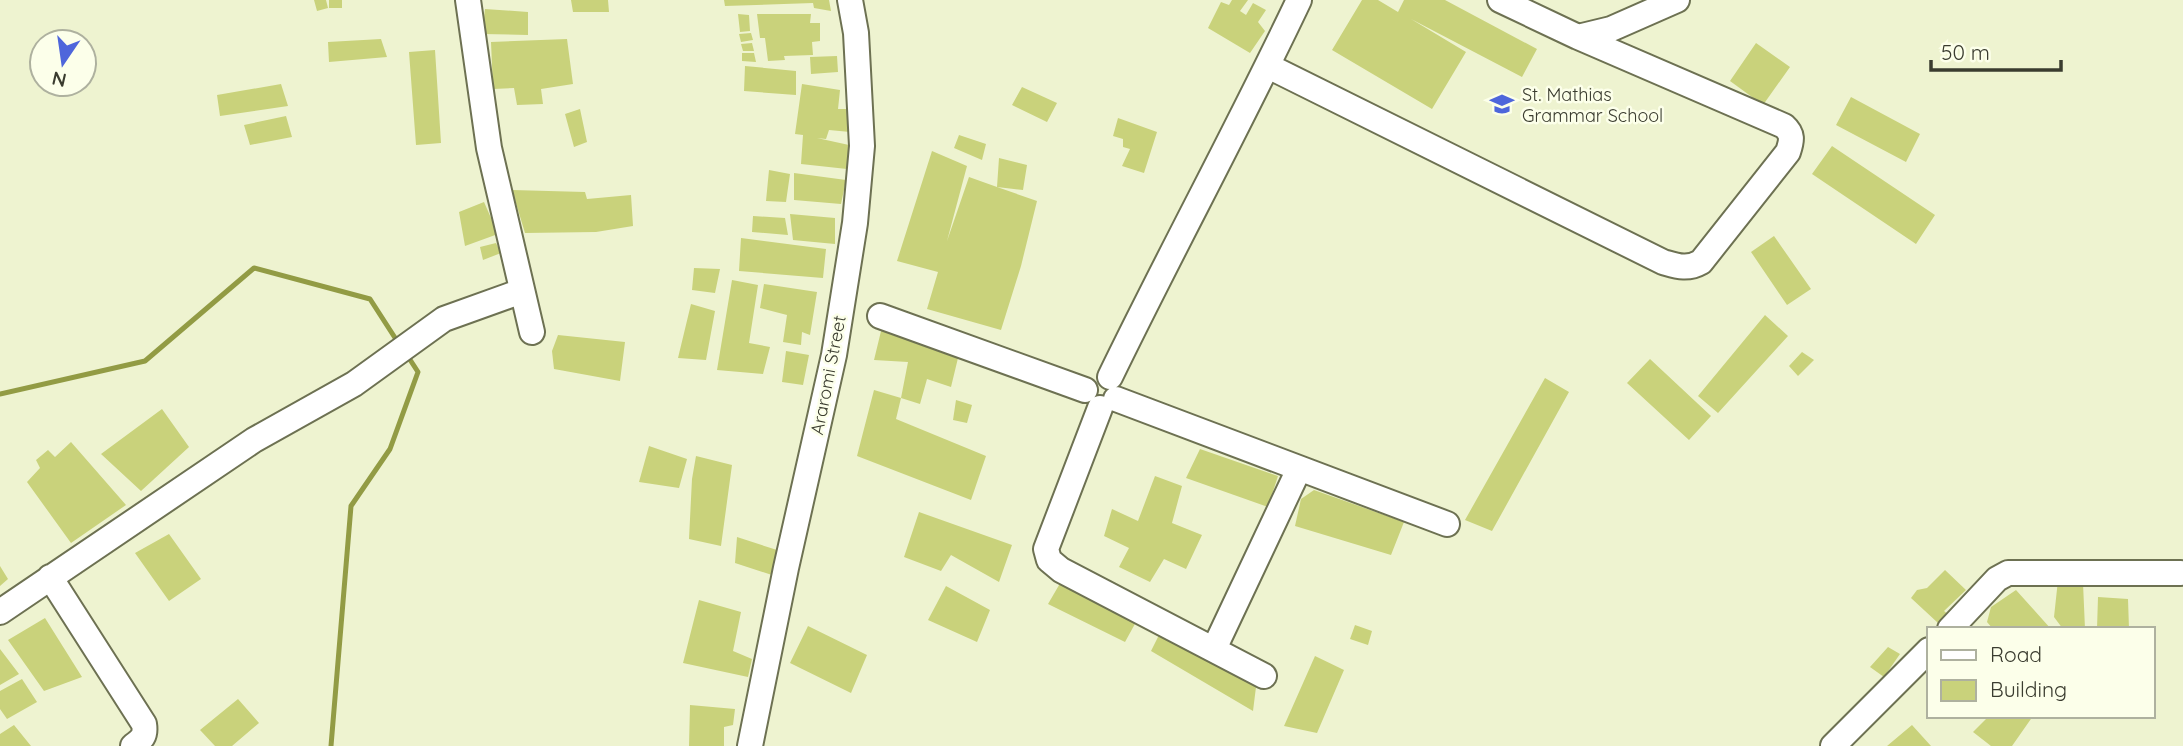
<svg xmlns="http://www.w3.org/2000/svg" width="2183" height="746" viewBox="0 0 2183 746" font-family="Quicksand,sans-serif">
  <rect width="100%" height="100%" fill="#eef3d0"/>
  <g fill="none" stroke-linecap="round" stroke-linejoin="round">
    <path stroke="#929b44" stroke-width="5" d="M 0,394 L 145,361 L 254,268 L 370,299 L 399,344
      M 331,746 L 351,506 L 390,449 L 418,372 L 407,355"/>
  </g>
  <path fill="#c9d27b" d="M 314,0 L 326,0 L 328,8 L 317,11 Z
    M 329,0 L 342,0 L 342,8 L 329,8 Z
    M 571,0 L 608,0 L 609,12 L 573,12 Z
    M 724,0 L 829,0 L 831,11 L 814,8 L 813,3 L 725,6 Z
    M 1232,0 L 1248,0 L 1240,11 L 1246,15 L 1253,3 L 1266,10 L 1258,22 L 1265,31 L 1250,53 L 1208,28 L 1221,2 L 1229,5 Z
    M 1362,0 L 1378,0 L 1398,12 L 1404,0 L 1445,0 L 1537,49 L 1522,77 L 1411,19 L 1466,52 L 1432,109 L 1332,50 Z
    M 485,9 L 528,12 L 528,35 L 482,34 Z
    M 738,14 L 749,15 L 750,31 L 740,32 Z
    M 757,14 L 811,14 L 810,23 L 820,23 L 820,41 L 812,42 L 813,55 L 784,56 L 785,60 L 768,61 L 765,38 L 760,38 Z
    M 751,33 L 753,40 L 741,42 L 739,34 Z
    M 381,39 L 387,57 L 329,62 L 328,42 Z
    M 567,39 L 573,84 L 541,89 L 543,104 L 517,105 L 514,88 L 493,89 L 491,42 Z
    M 752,43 L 754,51 L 743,51 L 741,44 Z
    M 1756,43 L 1790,67 L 1763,105 L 1730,81 Z
    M 435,50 L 441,143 L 416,145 L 409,52 Z
    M 742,53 L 754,53 L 756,62 L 742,61 Z
    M 837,56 L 838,72 L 811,74 L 810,57 Z
    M 745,66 L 796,71 L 796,95 L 744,91 Z
    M 281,84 L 288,106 L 220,116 L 217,95 Z
    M 802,84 L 840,90 L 838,109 L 852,109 L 850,132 L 829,130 L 826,139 L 817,138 L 849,145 L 847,169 L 801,164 L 803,135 L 795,134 Z
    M 1022,87 L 1057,103 L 1047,122 L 1012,105 Z
    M 1851,97 L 1920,134 L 1906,162 L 1836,125 Z
    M 580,109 L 587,142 L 574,147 L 565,114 Z
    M 286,116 L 292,137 L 250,145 L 244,125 Z
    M 1118,118 L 1157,132 L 1144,173 L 1122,166 L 1130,149 L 1123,147 L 1123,139 L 1113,136 Z
    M 959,135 L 986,144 L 982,160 L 954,148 Z
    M 1832,146 L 1935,215 L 1916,244 L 1812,174 Z
    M 932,151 L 967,166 L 947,241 L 969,177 L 997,187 L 999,158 L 1027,165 L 1023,190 L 997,187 L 1037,201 L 1021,266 L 1001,330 L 927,309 L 938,272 L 897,261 Z
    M 769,170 L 790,174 L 786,202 L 766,201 Z
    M 794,173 L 846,180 L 841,204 L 794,200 Z
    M 512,190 L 585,192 L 587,199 L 631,195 L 633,226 L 596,232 L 525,233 Z
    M 484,202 L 498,234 L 465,246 L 459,212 Z
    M 790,214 L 835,218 L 835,244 L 793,240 Z
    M 753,216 L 785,218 L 788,235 L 752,232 Z
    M 1774,236 L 1811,289 L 1787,305 L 1751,252 Z
    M 741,238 L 826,249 L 823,278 L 739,271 Z
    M 496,243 L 501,253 L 483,260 L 480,247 Z
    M 694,268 L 720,269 L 715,293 L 692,290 Z
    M 732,280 L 758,285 L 749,343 L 770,347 L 763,374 L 717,370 Z
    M 764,284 L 817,292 L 810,335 L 802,332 L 801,345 L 783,342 L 787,315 L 760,308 Z
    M 691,304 L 715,311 L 706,360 L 678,358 Z
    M 1765,315 L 1788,336 L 1718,413 L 1698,396 Z
    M 882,327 L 958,358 L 951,387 L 927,379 L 920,404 L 901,398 L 908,362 L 874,360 Z
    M 558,335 L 625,342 L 620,381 L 554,369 L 552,351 Z
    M 786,351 L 809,355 L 803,385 L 782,382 Z
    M 1802,352 L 1814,360 L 1798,376 L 1789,366 Z
    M 1650,359 L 1711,416 L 1689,440 L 1627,383 Z
    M 1545,378 L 1569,392 L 1492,531 L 1465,520 Z
    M 874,390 L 901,398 L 896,419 L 986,456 L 971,500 L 857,456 Z
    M 956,400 L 972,405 L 967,423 L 953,420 Z
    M 162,409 L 189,447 L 141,491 L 101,454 Z
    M 71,442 L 126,505 L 71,543 L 27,482 L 40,468 L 36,460 L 48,450 L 55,457 Z
    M 649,446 L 687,459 L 679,488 L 639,482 Z
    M 1200,449 L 1278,476 L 1268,507 L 1186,478 Z
    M 696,456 L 732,465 L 721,546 L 689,539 L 692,479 Z
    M 1155,476 L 1182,486 L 1172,523 L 1202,535 L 1186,569 L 1164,559 L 1150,582 L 1119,567 L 1129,548 L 1104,536 L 1112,509 L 1138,521 Z
    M 1314,490 L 1404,522 L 1391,555 L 1295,526 L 1301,499 Z
    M 919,512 L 1012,545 L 999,582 L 951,555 L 941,571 L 904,557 Z
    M 169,534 L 201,579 L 169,601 L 135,553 Z
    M 737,537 L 777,550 L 772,575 L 735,563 Z
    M 0,566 L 8,579 L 0,586 Z
    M 1945,570 L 1966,590 L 1944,611 L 1949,615 L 1938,623 L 1911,598 L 1917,590 L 1927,588 Z
    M 1062,580 L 1136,622 L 1125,642 L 1048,604 Z
    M 2058,580 L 2083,583 L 2085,629 L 2063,629 L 2054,617 Z
    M 946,586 L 990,610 L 977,642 L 928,620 Z
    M 2016,590 L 2051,629 L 1993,629 L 1987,622 L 1991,607 Z
    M 2098,597 L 2128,599 L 2129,629 L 2097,629 Z
    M 699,600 L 741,612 L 733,651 L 752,659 L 748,677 L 683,663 Z
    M 45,618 L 82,677 L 44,691 L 8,640 Z
    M 1355,625 L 1372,631 L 1368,645 L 1350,639 Z
    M 808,626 L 867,655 L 851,693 L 790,663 Z
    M 1160,633 L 1257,679 L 1253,711 L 1151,651 Z
    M 1888,647 L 1900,654 L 1884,677 L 1870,667 Z
    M 0,649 L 19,674 L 0,685 Z
    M 1315,656 L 1344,670 L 1317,733 L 1284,726 Z
    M 22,679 L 37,702 L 7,719 L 0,709 L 0,691 Z
    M 238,699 L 259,723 L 232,746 L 215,746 L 200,730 Z
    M 690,705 L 735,709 L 733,725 L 724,727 L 724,746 L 689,746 Z
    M 1989,716 L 2033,716 L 2012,746 L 1991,746 L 1973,732 Z
    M 14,725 L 31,746 L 0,746 L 0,734 Z
    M 1912,725 L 1931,746 L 1887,746 Z"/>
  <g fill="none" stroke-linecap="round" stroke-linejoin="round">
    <g stroke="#6d7152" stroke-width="28">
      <path id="minor" d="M 468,0 L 489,148 L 532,332
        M 1578,37 L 1611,29 L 1677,0
        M 1268,66 L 1663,262 C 1677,266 1687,270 1701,262 L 1788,152 C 1792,140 1793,134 1784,126 L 1578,37 L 1500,0
        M 880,316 L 1085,390
        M 1110,377 C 1171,251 1239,127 1299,0
        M 1116,399 L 1447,524
        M 1100,408 L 1046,549 L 1049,560 L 1061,570 L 1264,676
        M 50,577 L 144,724 C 146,736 142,739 133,746
        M 0,612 L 254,440 L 354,384 L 444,319 L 522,291
        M 1950,629 L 1997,579 L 2008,573 L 2181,573
        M 1214,649 L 1299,469
        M 750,746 L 786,568 L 834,355 L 855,223 L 862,146 L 856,33 L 850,0
        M 1833,746 L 1929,650"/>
    </g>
    <use href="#minor" stroke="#fff" stroke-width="24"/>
  </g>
  <defs>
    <g id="school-bare" transform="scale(1.89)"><path d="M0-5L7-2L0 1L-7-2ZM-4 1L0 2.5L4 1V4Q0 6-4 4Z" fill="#4e66db" stroke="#fcffea" stroke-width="2.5" paint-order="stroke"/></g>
  </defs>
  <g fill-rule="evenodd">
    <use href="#school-bare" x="1502" y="104"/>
  </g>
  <g text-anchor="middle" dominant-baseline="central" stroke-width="5" stroke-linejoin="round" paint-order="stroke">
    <g font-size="18" fill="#3a3c2f" stroke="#fcffea" text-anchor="start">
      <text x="1522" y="94">St. Mathias<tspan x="1522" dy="21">Grammar School</tspan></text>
    </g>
    <g font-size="18" fill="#3a3c2f" stroke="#fcffea">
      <text transform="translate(828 375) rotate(-79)">Araromi Street</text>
    </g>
  </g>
  <rect x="1927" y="627" width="228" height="91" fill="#fcffea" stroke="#aeb19f" stroke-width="2"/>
  <rect x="1941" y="650" width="35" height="10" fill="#ffffff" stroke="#aeb19f" stroke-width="2"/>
  <text x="1990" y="662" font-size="21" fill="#3a3c2f">Road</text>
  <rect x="1941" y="680" width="35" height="21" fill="#c9d27b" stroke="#aeb19f" stroke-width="2"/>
  <text x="1990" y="697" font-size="21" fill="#3a3c2f">Building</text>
  <g transform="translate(63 63) rotate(193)"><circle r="33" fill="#fcffea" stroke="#aeb19f" stroke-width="2"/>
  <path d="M0-5L12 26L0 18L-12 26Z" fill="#4e66db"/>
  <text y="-10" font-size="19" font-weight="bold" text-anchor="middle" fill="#3a3c2f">N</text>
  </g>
  <path d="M1931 60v10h130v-10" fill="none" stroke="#3a3c2f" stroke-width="3.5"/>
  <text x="1941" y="60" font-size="21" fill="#3a3c2f" stroke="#fcffea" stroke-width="5" paint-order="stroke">50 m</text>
</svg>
